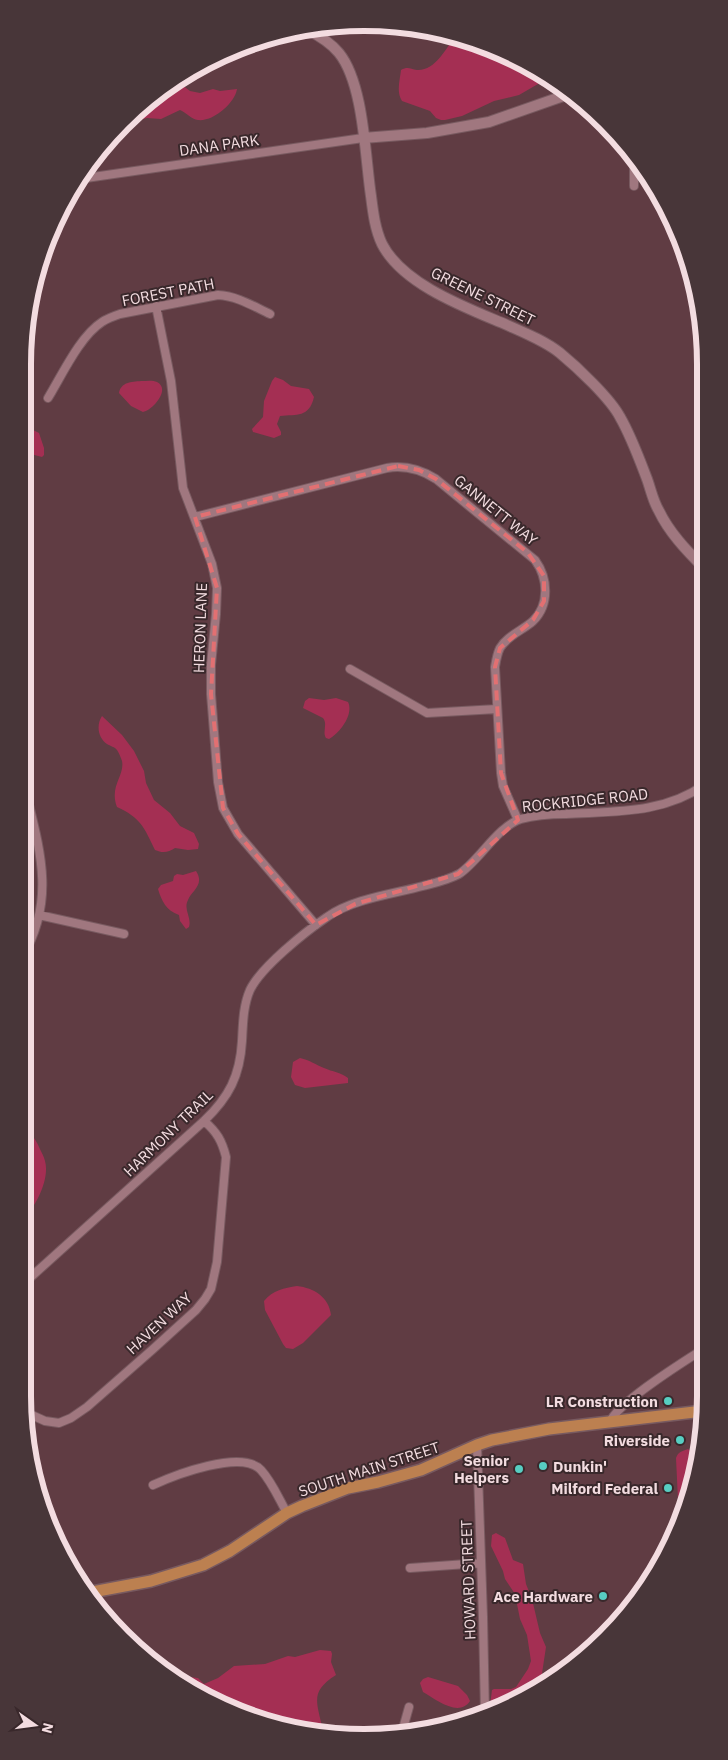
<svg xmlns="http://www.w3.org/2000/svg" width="728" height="1760" viewBox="0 0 728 1760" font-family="'IBM Plex Sans',sans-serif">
  <rect width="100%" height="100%" fill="#603c43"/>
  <path fill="#a42f53" d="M 455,36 L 474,41 L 552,79 L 538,84 L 519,95 L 494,101 L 462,116 L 445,120 L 441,120 L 436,118 L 430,111 L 402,101 C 396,92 400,80 401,70 C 408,66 410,69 417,70 C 435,71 446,49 455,36 Z
    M 181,78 L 182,85 L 190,91 L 200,93 L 213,89 L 220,91 L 237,89 C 235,103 213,122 198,120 C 191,119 187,113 180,110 L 161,119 L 147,118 L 139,120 L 133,115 C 143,106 157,105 160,90 Z
    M 275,377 L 283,380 L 291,386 L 309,389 L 314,397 C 309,418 297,414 280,416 L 277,424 L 281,432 L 281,435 L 274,438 L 253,432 L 252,429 L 263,417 L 264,401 L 272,381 Z
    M 141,381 C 146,381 153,380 157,382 C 171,389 153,410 143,412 L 131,406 L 119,393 C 121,382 131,382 141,381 Z
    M 23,425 L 39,433 L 44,448 L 44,455 L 42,457 L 23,452 Z
    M 309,698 L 324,700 L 336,698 L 348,702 C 354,714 340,733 329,739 L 326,738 C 322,732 328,724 323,718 L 303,708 L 305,701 Z
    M 102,716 L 122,735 L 134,751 L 144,771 L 146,783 L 154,800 L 170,813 L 180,826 L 194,833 L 199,844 L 198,849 L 188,850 L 175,848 C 168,853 162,853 155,850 C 144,827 141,818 117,807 C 109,786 125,776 122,761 C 121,758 119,753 117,750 C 115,747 110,746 107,744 C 98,738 96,725 102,716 Z
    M 196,871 C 205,885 192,890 188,900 C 183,910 192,917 189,927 L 186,929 L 180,921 L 179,915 C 166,910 162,902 158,889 L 161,885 L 173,881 L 174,876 L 177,874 L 183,875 Z
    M 300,1058 C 310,1060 316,1065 324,1068 C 333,1072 340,1072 348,1078 L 348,1083 L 305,1088 L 295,1085 L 291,1077 L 293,1062 Z
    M 23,1131 C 32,1134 35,1138 39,1147 C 41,1152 44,1156 45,1161 C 50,1178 36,1208 23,1218 Z
    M 297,1286 C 314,1288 329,1297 331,1315 L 303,1343 L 293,1349 L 286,1348 L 283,1344 L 265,1310 L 264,1301 C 273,1290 284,1288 297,1286 Z
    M 688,1449 L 696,1455 L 686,1509 L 681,1506 L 678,1500 L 676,1458 C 678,1452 682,1451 688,1449 Z
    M 496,1533 L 505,1538 L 513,1560 L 523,1564 L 526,1584 L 532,1599 L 540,1633 L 546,1647 L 541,1680 L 543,1686 L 489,1713 L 492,1690 L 494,1689 L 511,1689 L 516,1687 L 528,1669 L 531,1661 L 527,1635 L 520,1619 L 515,1594 L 505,1579 L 503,1571 L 491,1546 L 492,1535 Z
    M 320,1650 L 331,1651 L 332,1654 L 331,1662 L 336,1675 C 311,1691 316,1700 322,1726 L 318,1734 L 254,1719 L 194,1692 L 173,1675 L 198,1678 L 204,1684 L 218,1678 L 234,1666 L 265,1664 L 288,1656 L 295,1657 Z
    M 428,1677 L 458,1686 L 467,1695 L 470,1701 C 459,1718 435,1699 423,1692 L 420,1683 L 423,1679 Z"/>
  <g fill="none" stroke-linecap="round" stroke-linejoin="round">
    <g stroke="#785a60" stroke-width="10">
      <path id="street" d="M 79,179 L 363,138
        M 634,186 L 634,158
        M 156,306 L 171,381 L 183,488 L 212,564 L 217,588 L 216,614 L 211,665 L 211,694 L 218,782 L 223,808 L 238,834 L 316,925
        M 48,398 C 62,375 80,336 102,322 C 108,318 114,316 120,314 L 218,295 C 237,296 253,306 270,314
        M 195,517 L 387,468 C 405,465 420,469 436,479 L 535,560 C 548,578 550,604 533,621 C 523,630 507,636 500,648 C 497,654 496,661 495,667 L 501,773 L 503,786 L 518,820
        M 350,669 L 427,713 L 497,709
        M 22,777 C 37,841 59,896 22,957
        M 39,915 L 124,934
        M 22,1285 L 204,1121 C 229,1097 240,1076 242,1041 C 243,1024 243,1006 250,990 C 261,967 305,932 327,917 C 352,899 393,894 423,886 C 435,883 448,880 459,874 C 479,861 498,826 521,819 C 535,815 551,814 566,814 C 614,811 663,814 704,785
        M 25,1412 L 45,1421 L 59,1423 L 71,1418 L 87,1407 L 152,1350 L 196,1310 L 205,1299 L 211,1289 L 217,1262 L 226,1157 C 222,1141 217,1132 204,1121
        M 610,1422 C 618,1402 685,1361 705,1348
        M 477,1445 L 483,1617 L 485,1715
        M 153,1485 C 175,1475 242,1449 261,1470 C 272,1482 279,1499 287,1513
        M 410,1568 L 481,1563
        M 402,1732 L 409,1707"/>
    </g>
    <g stroke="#785a60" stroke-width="12">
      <path id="secondary" d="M 306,29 C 318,35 331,43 339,53 C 364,84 365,157 371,196 C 373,212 375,229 382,244 C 403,285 467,308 507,325 C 525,333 545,341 560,353 C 577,367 610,398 620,417 C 631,436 639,458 647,479 C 651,490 653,501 659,511 C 669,532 686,550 703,567
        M 363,138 L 427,133 L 489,122 L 569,94"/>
    </g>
    <g stroke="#785a60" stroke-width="14">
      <path id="primary" d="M 87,1593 L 151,1581 L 203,1565 L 230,1551 L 287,1513 L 302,1506 L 348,1488 L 378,1482 L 421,1470 L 477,1445 L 492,1440 L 549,1429 L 703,1411"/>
    </g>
    <use href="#street" stroke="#a0777f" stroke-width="8"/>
    <use href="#secondary" stroke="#a0777f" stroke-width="10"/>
    <use href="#primary" stroke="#bc8050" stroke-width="11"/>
  </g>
  <path fill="none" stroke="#e27072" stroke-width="4" stroke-dasharray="10 6" stroke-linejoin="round" d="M 398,466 L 419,470 L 436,479 L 528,553 L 544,576 L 544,601 L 533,620 L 500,648 L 495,667 L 501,773 L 518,820 L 458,874 L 355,904 L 316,925 L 238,834 L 223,808 L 211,694 L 217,588 L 195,517 Z"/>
  <g fill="#57cec2" stroke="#39282b" stroke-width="2">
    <circle cx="668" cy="1401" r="5"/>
    <circle cx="680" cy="1440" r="5"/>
    <circle cx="543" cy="1466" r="5"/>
    <circle cx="519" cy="1469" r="5"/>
    <circle cx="668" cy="1488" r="5"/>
    <circle cx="603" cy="1596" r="5"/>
  </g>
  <g text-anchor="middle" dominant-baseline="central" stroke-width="4" stroke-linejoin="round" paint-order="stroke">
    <g font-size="15" fill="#f3dce0" stroke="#39282b">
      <text transform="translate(219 145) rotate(-8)">DANA PARK</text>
      <text transform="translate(168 292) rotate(-11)">FOREST PATH</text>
      <text transform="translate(483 296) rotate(26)">GREENE STREET</text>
      <text transform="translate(496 510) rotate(39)">GANNETT WAY</text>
      <text transform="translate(200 628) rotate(-88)">HERON LANE</text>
      <text transform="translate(585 800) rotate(-6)">ROCKRIDGE ROAD</text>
      <text transform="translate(168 1133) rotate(-44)">HARMONY TRAIL</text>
      <text transform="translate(159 1323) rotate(-43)">HAVEN WAY</text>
      <text transform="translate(369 1469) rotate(-18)">SOUTH MAIN STREET</text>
      <text transform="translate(468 1580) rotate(-92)">HOWARD STREET</text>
    </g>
    <g font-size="15" font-weight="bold" fill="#f3dce0" stroke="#39282b" text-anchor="end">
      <text x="658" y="1401">LR Construction</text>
      <text x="670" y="1440">Riverside</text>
      <text x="509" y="1460">Senior<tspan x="509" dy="17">Helpers</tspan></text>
      <text x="553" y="1466" text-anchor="start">Dunkin'</text>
      <text x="658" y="1488">Milford Federal</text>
      <text x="593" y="1596">Ace Hardware</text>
    </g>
  </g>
  <path d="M0 0H728V1760H0ZM364 31H364A333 333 0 0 1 697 364V1396A333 333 0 0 1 364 1729H364A333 333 0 0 1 31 1396V364A333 333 0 0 1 364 31Z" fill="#483639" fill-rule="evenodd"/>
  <path fill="none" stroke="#f3dce0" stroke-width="6" d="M364 31H364A333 333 0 0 1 697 364V1396A333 333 0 0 1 364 1729H364A333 333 0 0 1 31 1396V364A333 333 0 0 1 364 31Z"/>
  <g transform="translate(35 1725) rotate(104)" stroke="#39282b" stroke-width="4" paint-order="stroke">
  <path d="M0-4L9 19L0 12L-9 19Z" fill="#f3dce0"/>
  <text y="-8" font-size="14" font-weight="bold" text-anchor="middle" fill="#f3dce0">N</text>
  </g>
</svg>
